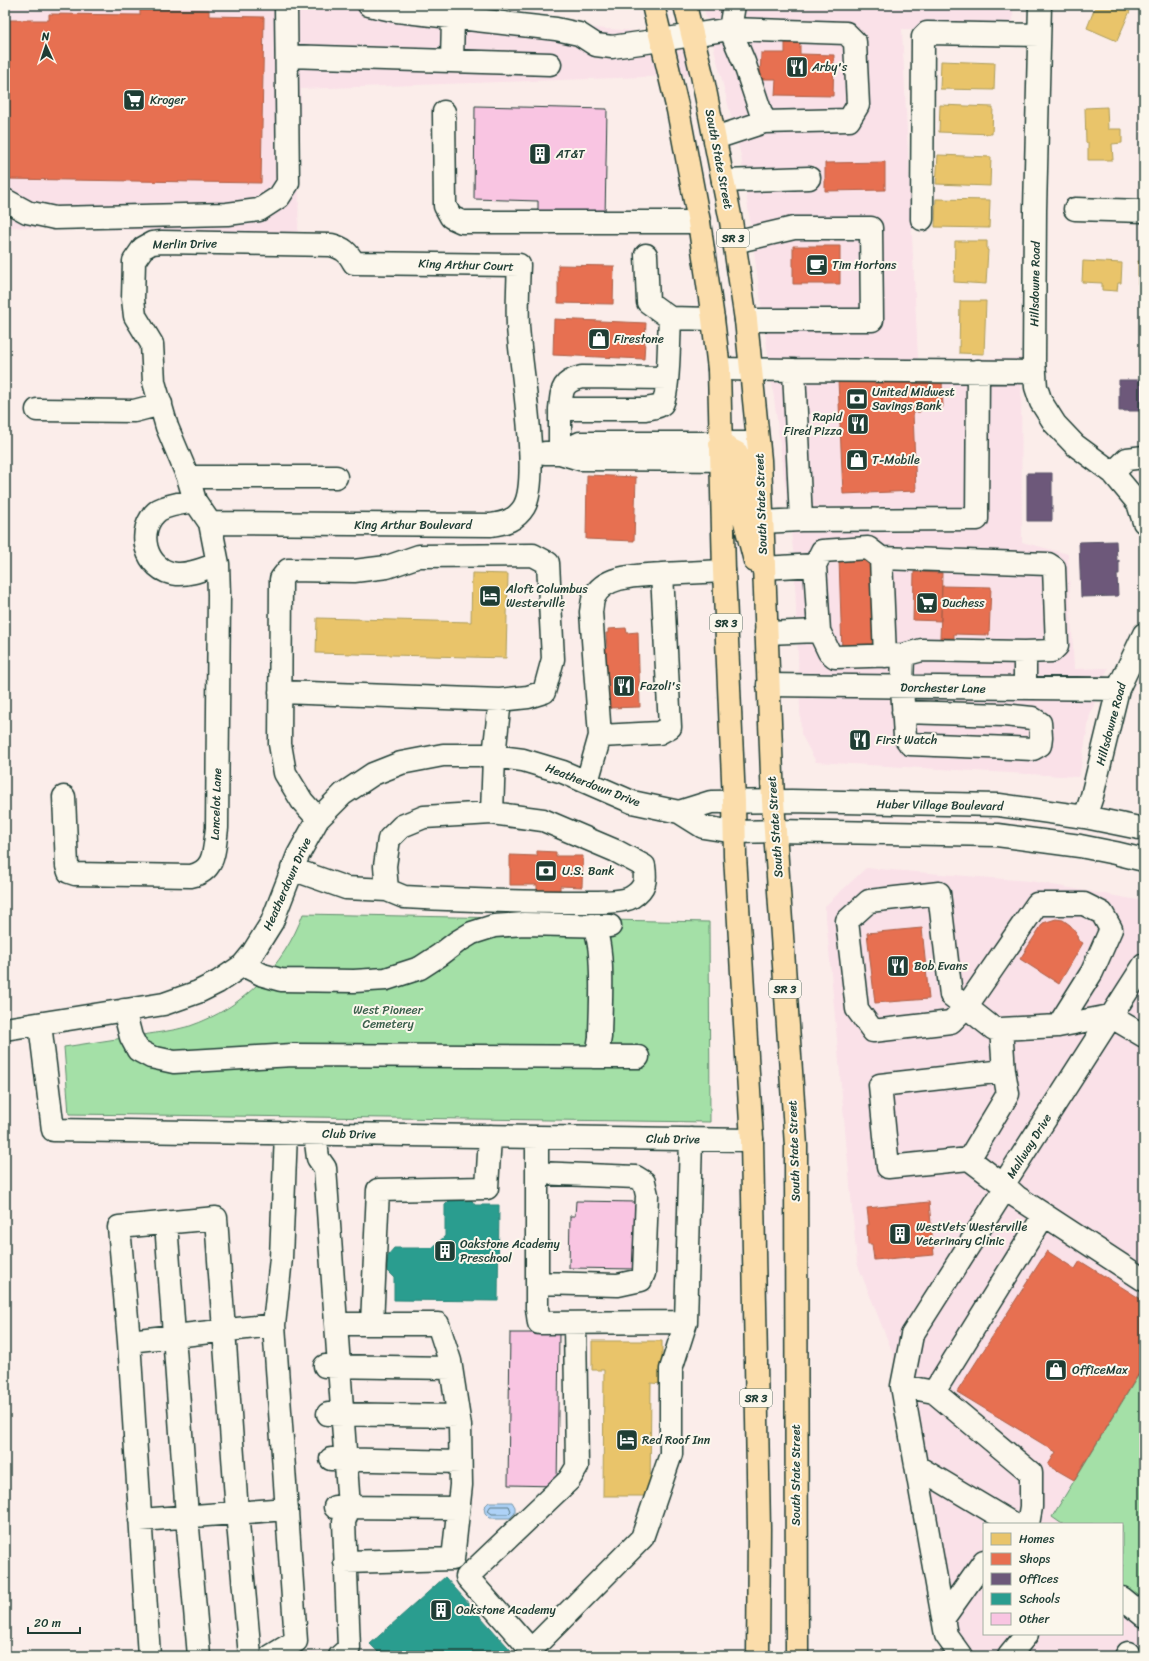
<svg xmlns="http://www.w3.org/2000/svg" width="1149" height="1661" viewBox="0 0 1149 1661" font-family="Sriracha,sans-serif">
  <rect width="100%" height="100%" fill="#fbedea"/>
  <filter id="ink" filterUnits="userSpaceOnUse"><feTurbulence type="fractalNoise" baseFrequency=".025" numOctaves="2"/><feDisplacementMap in="SourceGraphic" scale="8" xChannelSelector="R" yChannelSelector="G"/><feConvolveMatrix kernelMatrix="1 2 1 2 8 2 1 2 1" color-interpolation-filters="sRGB"/></filter>
  <g filter="url(#ink)">
    <path fill="#fae1e8" fill-rule="evenodd" d="M 5,5 L 373,5 L 453,18 L 692,35 L 702,75 L 301,89 L 298,234 L 5,227 Z
      M 703,5 L 1013,5 L 1013,28 L 902,29 L 918,359 L 1021,358 L 1022,542 L 1068,554 L 1074,669 L 1108,668 L 1090,715 L 1079,777 L 816,762 L 801,734 L 794,557 L 778,428 L 741,156 Z
      M 866,868 L 1030,881 L 1144,901 L 1144,1656 L 948,1656 L 937,1622 L 893,1354 L 857,1263 L 825,906 ZM 984,1524 L 1122,1524 L 1122,1634 L 984,1634 Z"/>
    <path fill="#a4e0a7" stroke="#628e6e" d="M 303,914 L 709,922 L 710,1122 L 69,1114 L 64,1047 C 88,1043 112,1040 136,1036 C 154,1033 173,1031 190,1026 C 243,1008 284,966 303,914 Z
      M 1138,1376 L 1144,1379 L 1144,1594 L 1139,1601 L 1122,1590 L 1122,1571 L 1124,1565 L 1122,1564 L 1122,1524 L 1062,1524 L 1052,1517 Z"/>
    <path fill="#aed2f7" stroke="#7596a9" d="M 489,1502 L 512,1502 L 515,1507 L 515,1513 L 510,1518 L 490,1518 L 485,1513 L 484,1507 Z"/>
    <path fill="#e9c46a" stroke="#ac9c5a" d="M 1096,5 L 1116,5 L 1130,11 L 1117,41 L 1087,28 Z
      M 941,61 L 995,63 L 994,90 L 940,89 Z
      M 940,105 L 993,107 L 992,134 L 939,132 Z
      M 1107,107 L 1108,129 L 1122,129 L 1122,143 L 1112,144 L 1113,160 L 1088,160 L 1088,143 L 1086,143 L 1085,108 Z
      M 938,155 L 991,157 L 990,186 L 936,184 Z
      M 936,199 L 990,200 L 989,228 L 935,227 Z
      M 955,241 L 987,241 L 987,250 L 988,250 L 986,284 L 954,282 Z
      M 1083,261 L 1122,263 L 1121,283 L 1118,283 L 1117,291 L 1102,290 L 1102,283 L 1082,282 Z
      M 1138,261 L 1144,261 L 1144,284 L 1138,284 Z
      M 960,301 L 986,301 L 984,354 L 959,353 Z
      M 472,573 L 508,574 L 506,658 L 316,653 L 317,618 L 471,622 Z
      M 592,1341 L 662,1341 L 662,1384 L 651,1383 L 650,1496 L 603,1496 L 604,1370 L 592,1370 Z"/>
    <path fill="#e76f51" stroke="#ab6048" d="M 140,9 L 209,10 L 209,16 L 264,17 L 261,183 L 5,179 L 5,20 L 49,20 L 49,14 L 140,15 Z
      M 785,39 L 800,39 L 800,54 L 834,55 L 833,96 L 775,95 L 776,79 L 760,79 L 761,53 L 785,53 Z
      M 885,162 L 885,190 L 825,191 L 825,163 Z
      M 793,246 L 840,246 L 840,284 L 793,284 Z
      M 558,265 L 614,266 L 613,304 L 558,303 Z
      M 554,319 L 646,323 L 644,359 L 553,355 Z
      M 838,380 L 942,380 L 943,407 L 920,408 L 920,412 L 913,412 L 916,491 L 843,494 Z
      M 587,475 L 636,477 L 634,541 L 586,539 Z
      M 870,558 L 874,651 L 842,652 L 839,559 Z
      M 914,572 L 942,573 L 941,621 L 913,620 Z
      M 942,586 L 991,587 L 989,635 L 954,634 L 954,638 L 940,638 Z
      M 626,628 L 627,633 L 638,632 L 640,707 L 609,708 L 607,666 L 603,666 L 602,649 L 607,648 L 606,633 L 608,633 L 608,629 Z
      M 537,851 L 556,852 L 556,856 L 583,856 L 582,887 L 560,886 L 560,895 L 537,895 L 537,885 L 510,885 L 510,855 L 537,856 Z
      M 1056,919 L 1063,920 L 1070,925 L 1076,932 L 1078,940 L 1083,943 L 1059,984 L 1020,959 L 1043,923 Z
      M 922,928 L 929,999 L 875,1003 L 867,933 Z
      M 929,1202 L 934,1255 L 874,1260 L 872,1244 L 868,1244 L 867,1225 L 869,1225 L 867,1208 Z
      M 1047,1251 L 1075,1269 L 1080,1261 L 1144,1301 L 1144,1365 L 1074,1480 L 1048,1465 L 1056,1452 L 957,1392 Z
      M 1144,1365 L 1144,1379 L 1138,1376 Z"/>
    <path fill="#6d597a" stroke="#565165" d="M 1119,380 L 1144,380 L 1144,411 L 1119,411 Z
      M 1027,473 L 1052,473 L 1052,521 L 1027,521 Z
      M 1116,541 L 1117,561 L 1119,560 L 1119,574 L 1117,574 L 1118,596 L 1081,597 L 1079,542 Z"/>
    <path fill="#2a9d8f" stroke="#278074" d="M 452,1198 L 470,1198 L 475,1205 L 499,1205 L 498,1301 L 394,1300 L 394,1277 L 387,1270 L 388,1255 L 394,1248 L 432,1248 L 445,1236 L 445,1205 Z
      M 445,1577 L 516,1656 L 378,1656 L 380,1654 L 370,1644 Z"/>
    <g fill="none" stroke-linecap="round" stroke-linejoin="round">
      <path stroke="#587982" stroke-width="1" d="M 491,1506 L 509,1506 L 511,1511 L 508,1514 L 492,1514 L 488,1511 Z"/>
    </g>
    <path fill="#f9c5e2" stroke="#1f3d34" d="M 475,106 L 607,109 L 605,218 L 538,216 L 538,201 L 474,199 Z
      M 576,1201 L 638,1202 L 637,1269 L 569,1268 L 570,1216 L 575,1216 Z
      M 510,1333 L 559,1333 L 557,1486 L 508,1485 Z"/>
    <g fill="none" stroke-linecap="round" stroke-linejoin="round">
      <g stroke="#1f3d34" stroke-width="25">
        <path id="minor" d="M 369,5 L 397,11 L 556,29 L 579,34 L 596,45 L 612,47 L 661,40 L 730,29 L 846,33 L 855,42 L 858,105 L 849,120 L 764,122 L 715,138
          M 734,5 L 730,29 L 744,62 L 764,122
          M 1040,5 L 1035,210 L 1034,361 L 1036,387 L 1041,402 L 1055,424 L 1075,445 L 1113,473 L 1138,503 L 1144,522
          M 287,56 L 550,64
          M 452,61 L 453,18
          M 444,112 L 445,206 L 451,217 L 462,222 L 699,222
          M 723,181 L 809,178
          M 5,200 L 27,212 L 55,218 L 227,214 L 259,210 L 279,197 L 288,183 L 286,5
          M 1075,209 L 1144,211
          M 922,219 L 923,37 L 927,33 L 1039,35
          M 734,242 L 794,228 L 871,228 L 872,320 L 746,320
          M 646,255 L 648,302 L 670,318
          M 719,369 L 794,370 L 801,520 L 762,522
          M 794,370 L 1035,372
          M 560,409 C 562,390 561,382 582,377 L 667,378
          M 37,410 L 134,411 L 161,404
          M 545,453 L 560,453 L 580,459 L 740,460
          M 560,453 L 560,409 L 645,409 C 650,408 658,408 662,404 C 669,396 669,332 670,318 L 713,319
          M 560,453 L 580,443 L 758,443
          M 1113,473 L 1127,459 L 1144,457
          M 188,477 L 336,477
          M 195,501 C 183,503 170,504 159,510 C 134,528 145,572 177,574 C 191,575 205,568 218,564
          M 801,520 L 977,519 L 978,371
          M 881,558 L 885,656
          M 815,565 L 819,631
          M 763,568 L 815,565 L 822,551 L 868,548 L 881,558 L 1048,564 L 1054,568 L 1057,646 L 1052,651 L 1025,652 L 922,650 L 903,655 L 835,657 L 829,652 L 819,631 L 766,633
          M 903,655 L 902,687 L 905,737 L 910,744 L 1033,749 L 1040,745 L 1041,737 L 1040,723 L 1032,718 L 1004,715 L 903,712
          M 768,685 L 1118,689
          M 1025,688 L 1025,652
          M 280,692 L 500,700
          M 600,736 L 591,612 C 592,607 592,601 594,597 C 605,574 641,576 662,574
          M 587,782 L 600,736 L 659,733 L 670,727 L 662,574 L 724,571
          M 64,797 L 67,866 L 69,872 L 75,874 L 191,876 C 216,871 214,849 217,828 L 219,595 L 218,564 L 210,523 L 195,501 L 188,477 L 167,427 L 154,382 L 152,344 L 135,316 L 133,299 L 134,261 L 143,248 L 152,243 L 162,242 L 331,245 C 343,248 348,252 354,263 L 519,265 C 518,285 517,305 518,326 C 520,363 541,478 524,507 C 516,520 505,523 491,525 L 210,523
          M 679,812 L 711,802 L 791,801 L 999,805 L 1085,817 L 1144,829
          M 492,813 L 543,820 L 616,851 L 644,866 C 646,880 646,888 632,897 C 623,903 593,902 581,902 C 522,902 463,900 404,897 L 387,890 L 385,866 L 389,839 L 402,826 L 424,817 Z
          M 1085,817 L 1092,796 L 1118,689 L 1144,634
          M 318,819 L 302,801 L 285,773 L 280,744 L 281,579 L 288,570 L 354,571 L 387,567 L 419,556 L 533,555 L 548,563 L 553,659 L 544,692 L 528,697 L 500,700 L 494,756 L 492,813
          M 292,869 L 346,888 L 387,890
          M 592,925 C 606,942 600,1013 600,1037 L 598,1049 L 593,1057
          M 243,965 L 263,975 L 281,980 L 354,981 L 386,979 L 420,968 L 440,955 L 457,942 L 472,933 L 494,926 L 524,924 L 610,926
          M 1144,965 L 1007,1179 L 1006,1187 L 1017,1197 L 1144,1280
          M 124,1010 L 131,1037 L 138,1050 L 151,1057 L 174,1062 L 293,1055 L 638,1057
          M 40,1024 L 53,1130 L 752,1140
          M 1058,1026 L 1092,972 L 1111,929 L 1102,913 L 1084,904 L 1037,904 L 966,1007 L 951,1022 L 873,1031 L 857,1009 L 847,921 L 869,901 L 939,893 L 951,995 L 994,1029 L 1001,1029 L 1058,1026 L 1110,1016 L 1144,1036
          M 5,1029 L 164,1004 L 198,992 L 218,982 L 243,965 L 252,954 L 272,922 L 298,855 L 318,819 L 343,794 L 373,774 L 401,763 L 443,755 L 486,755 L 523,760 L 563,772 L 632,802 L 679,812 L 703,827 L 735,832 L 775,831 L 997,835 L 1080,846 L 1115,853 L 1144,860
          M 1001,1029 L 1004,1071 L 880,1085 L 888,1167 L 969,1159 L 1008,1094 L 1004,1071
          M 315,1134 L 318,1158 L 325,1168 L 349,1507 L 344,1522 L 349,1648 L 340,1656
          M 537,1137 L 537,1308 L 539,1323 L 686,1322 L 691,1139
          M 537,1173 L 636,1177 L 644,1182 L 647,1195 L 644,1273 L 641,1280 L 618,1285 L 537,1283
          M 166,1223 L 187,1516 L 199,1656
          M 575,1323 L 577,1467 L 569,1480 L 467,1577 L 531,1650 L 642,1538 L 671,1454 L 671,1369 L 686,1322
          M 336,1324 L 438,1324 L 450,1361 L 460,1426 L 461,1485 L 453,1559 L 345,1562
          M 372,1324 L 378,1190 L 487,1188 L 490,1136
          M 129,1341 L 119,1227 L 216,1218 L 237,1512 L 250,1656
          M 325,1366 L 451,1368
          M 902,1386 L 934,1392 L 1044,1215
          M 934,1392 L 1031,1473 L 1031,1507 L 1028,1524
          M 328,1414 L 458,1416
          M 331,1459 L 460,1462
          M 916,1466 L 1013,1524
          M 335,1507 L 458,1508
          M 140,1520 L 287,1509
          M 1122,1598 L 1144,1616
          M 943,1619 L 984,1561
          M 149,1656 L 129,1341 L 274,1325
          M 271,1656 L 296,1641 L 274,1325 L 281,1258 L 286,1133
          M 961,1656 L 946,1635 L 902,1386 L 912,1335 L 1006,1187 L 969,1159
          M 1009,1656 L 1027,1634
          M 1126,1656 L 1128,1653"/>
      </g>
      <g stroke="#1f3d34" stroke-width="25">
        <path id="major" d="M 653,5 L 678,110 L 699,222 L 713,319 L 719,369 L 724,571 L 734,802 L 735,856 L 752,1140 L 759,1529 L 758,1656
          M 685,5 L 702,75 L 731,221 L 746,320 L 760,460 L 773,801 L 796,1146 L 797,1656
          M 720,444 L 737,453 L 740,460 L 744,518 L 755,561"/>
      </g>
      <use href="#minor" stroke="#fbf7ec" stroke-width="22"/>
      <use href="#major" stroke="#fbddab" stroke-width="22"/>
    </g>
  </g>
  <defs>
    <g id="restaurant-square" transform="scale(1.15)"><rect x="-9" y="-9" width="18" height="18" rx="4" fill="#1f3d34" stroke="#fbf7ec"/><path d="M-5-6h1v4h1v-4h1v4h1v-4h1v5L-1.5 .5V6h-2V.5L-5-1ZM5-6V6H3V1.5H1.5Q1.5-4 5-6Z" fill="#fff"/></g>
    <g id="supermarket-square" transform="scale(1.15)"><rect x="-9" y="-9" width="18" height="18" rx="4" fill="#1f3d34" stroke="#fbf7ec"/><path d="M-6-5.5h2.5l.6 2H6L4.5 2H-2.5L-4.4-4H-6ZM-1.5 3.2a1.3 1.3 0 1 0 .1 0ZM3 3.2a1.3 1.3 0 1 0 .1 0Z" fill="#fff"/></g>
    <g id="building-square" transform="scale(1.15)"><rect x="-9" y="-9" width="18" height="18" rx="4" fill="#1f3d34" stroke="#fbf7ec"/><path d="M-4-6H4V6H1V3H-1V6H-4ZM-2.5-4.3h1.7v1.8h-1.7ZM.8-4.3h1.7v1.8H.8ZM-2.5-1h1.7V.8h-1.7ZM.8-1h1.7V.8H.8Z" fill="#fff"/></g>
    <g id="cafe-square" transform="scale(1.15)"><rect x="-9" y="-9" width="18" height="18" rx="4" fill="#1f3d34" stroke="#fbf7ec"/><path d="M-5.5-4.5H6V0H3Q3 3.5 0 3.5H-2.5Q-5.5 3.5-5.5 0ZM3-3.2v2h1.7v-2ZM-6 4.5H4V6H-6Z" fill="#fff"/></g>
    <g id="shop-square" transform="scale(1.15)"><rect x="-9" y="-9" width="18" height="18" rx="4" fill="#1f3d34" stroke="#fbf7ec"/><path d="M-5-2.5h2.3a2.7 3.5 0 0 1 5.4 0H5L5.5 6h-11ZM-1.5-2.5h3a1.5 2.3 0 0 0-3 0Z" fill="#fff"/></g>
    <g id="bank-square" transform="scale(1.15)"><rect x="-9" y="-9" width="18" height="18" rx="4" fill="#1f3d34" stroke="#fbf7ec"/><path d="M-6-4H6V4H-6ZM0-2.3a2.3 2.3 0 1 0 0 4.6a2.3 2.3 0 1 0 0-4.6Z" fill="#fff"/></g>
    <g id="hotel-square" transform="scale(1.15)"><rect x="-9" y="-9" width="18" height="18" rx="4" fill="#1f3d34" stroke="#fbf7ec"/><path d="M-6-4.5h1.5V1H6V5H4.5V3h-9V5H-6ZM-4 0a1.8 1.8 0 1 1 3.6 0ZM.5 0V-2.5h3Q6-2.5 6 0Z" fill="#fff"/></g>
  </defs>
  <g fill-rule="evenodd">
    <use href="#restaurant-square" x="797" y="67"/>
    <use href="#supermarket-square" x="134" y="100"/>
    <use href="#building-square" x="540" y="154"/>
    <use href="#cafe-square" x="817" y="265"/>
    <use href="#shop-square" x="599" y="339"/>
    <use href="#bank-square" x="857" y="399"/>
    <use href="#restaurant-square" x="858" y="424"/>
    <use href="#shop-square" x="857" y="460"/>
    <use href="#hotel-square" x="490" y="596"/>
    <use href="#supermarket-square" x="927" y="603"/>
    <use href="#restaurant-square" x="624" y="686"/>
    <use href="#restaurant-square" x="860" y="740"/>
    <use href="#bank-square" x="546" y="871"/>
    <use href="#restaurant-square" x="898" y="966"/>
    <use href="#building-square" x="900" y="1234"/>
    <use href="#building-square" x="445" y="1251"/>
    <use href="#shop-square" x="1056" y="1370"/>
    <use href="#hotel-square" x="627" y="1440"/>
    <use href="#building-square" x="441" y="1610"/>
  </g>
  <g text-anchor="middle" dominant-baseline="central" stroke-width="4" stroke-linejoin="round" paint-order="stroke">
    <g fill="#fbf7ec" stroke="#61756b" stroke-width="1">
      <rect x="717" y="229" width="32" height="18" rx="3"/>
      <rect x="710" y="614" width="32" height="18" rx="3"/>
      <rect x="769" y="980" width="32" height="18" rx="3"/>
      <rect x="740" y="1389" width="32" height="18" rx="3"/>
    </g>
    <g font-size="11" font-weight="bold" fill="#1f3d34">
      <text x="733" y="238">SR 3</text>
      <text x="726" y="623">SR 3</text>
      <text x="785" y="989">SR 3</text>
      <text x="756" y="1398">SR 3</text>
    </g>
    <g font-size="12" fill="#1f3d34" stroke="#fbf7ec" text-anchor="start">
      <text x="812" y="67">Arby's</text>
      <text x="150" y="100">Kroger</text>
      <text x="556" y="154">AT&amp;T</text>
      <text x="832" y="265">Tim Hortons</text>
      <text x="614" y="339">Firestone</text>
      <text x="872" y="392">United Midwest<tspan x="872" dy="14">Savings Bank</tspan></text>
      <text x="842" y="417" text-anchor="end">Rapid<tspan x="842" dy="14">Fired Pizza</tspan></text>
      <text x="872" y="460">T-Mobile</text>
      <text x="506" y="589">Aloft Columbus<tspan x="506" dy="14">Westerville</tspan></text>
      <text x="942" y="603">Duchess</text>
      <text x="640" y="686">Fazoli's</text>
      <text x="876" y="740">First Watch</text>
      <text x="562" y="871">U.S. Bank</text>
      <text x="914" y="966">Bob Evans</text>
      <text x="916" y="1227">WestVets Westerville<tspan x="916" dy="14">Veterinary Clinic</tspan></text>
      <text x="460" y="1244">Oakstone Academy<tspan x="460" dy="14">Preschool</tspan></text>
      <text x="1072" y="1370">OfficeMax</text>
      <text x="642" y="1440">Red Roof Inn</text>
      <text x="456" y="1610">Oakstone Academy</text>
    </g>
    <g font-size="12" fill="#1f3d34" stroke="#fbf7ec">
      <text transform="translate(719 159) rotate(79)">South State Street</text>
      <text transform="translate(185 244) rotate(-1)">Merlin Drive</text>
      <text transform="translate(466 265) rotate(2)">King Arthur Court</text>
      <text transform="translate(1035 284) rotate(-89)">Hillsdowne Road</text>
      <text transform="translate(761 504) rotate(-92)">South State Street</text>
      <text x="413" y="525">King Arthur Boulevard</text>
      <text transform="translate(943 688) rotate(1)">Dorchester Lane</text>
      <text transform="translate(1111 724) rotate(-75)">Hillsdowne Road</text>
      <text transform="translate(593 785) rotate(21)">Heatherdown Drive</text>
      <text transform="translate(216 804) rotate(-88)">Lancelot Lane</text>
      <text transform="translate(940 805) rotate(1)">Huber Village Boulevard</text>
      <text transform="translate(775 827) rotate(-94)">South State Street</text>
      <text transform="translate(287 884) rotate(-66)">Heatherdown Drive</text>
      <text transform="translate(349 1134) rotate(1)">Club Drive</text>
      <text transform="translate(673 1139) rotate(1)">Club Drive</text>
      <text transform="translate(1029 1146) rotate(-58)">Mallway Drive</text>
      <text transform="translate(794 1151) rotate(-92)">South State Street</text>
      <text transform="translate(796 1475) rotate(-90)">South State Street</text>
    </g>
    <g font-size="12" fill="#3a5e4b" stroke="#fbf7ec">
      <text x="388" y="1010">West Pioneer<tspan x="388" dy="14">Cemetery</tspan></text>
    </g>
  </g>
  <rect width="1149" height="1661" fill="none" stroke="#fbf7ec" stroke-width="20"/>
  <rect x="10" y="10" width="1129" height="1641" fill="none" stroke="#1f3d34" stroke-width="1.5" filter="url(#ink)"/>
  <rect x="983" y="1523" width="140" height="112" fill="#fbf7ec" stroke="#a3ada2"/>
  <rect x="991" y="1533" width="20" height="12" fill="#e9c46a" stroke="#a3ada2"/>
  <text x="1019" y="1543" font-size="12" fill="#1f3d34">Homes</text>
  <rect x="991" y="1553" width="20" height="12" fill="#e76f51" stroke="#a3ada2"/>
  <text x="1019" y="1563" font-size="12" fill="#1f3d34">Shops</text>
  <rect x="991" y="1573" width="20" height="12" fill="#6d597a" stroke="#a3ada2"/>
  <text x="1019" y="1583" font-size="12" fill="#1f3d34">Offices</text>
  <rect x="991" y="1593" width="20" height="12" fill="#2a9d8f" stroke="#a3ada2"/>
  <text x="1019" y="1603" font-size="12" fill="#1f3d34">Schools</text>
  <rect x="991" y="1613" width="20" height="12" fill="#f9c5e2" stroke="#a3ada2"/>
  <text x="1019" y="1623" font-size="12" fill="#1f3d34">Other</text>
  <g transform="translate(46 46) rotate(357)" stroke="#fbf7ec" stroke-width="3" paint-order="stroke">
  <path d="M0-3L7 15L0 10L-7 15Z" fill="#1f3d34"/>
  <text y="-6" font-size="11" font-weight="bold" text-anchor="middle" fill="#1f3d34">N</text>
  </g>
  <path d="M28 1627v6h52v-6" fill="none" stroke="#1f3d34" stroke-width="2"/>
  <text x="34" y="1627" font-size="12" fill="#1f3d34" stroke="#fbf7ec" stroke-width="3" paint-order="stroke">20 m</text>
</svg>
